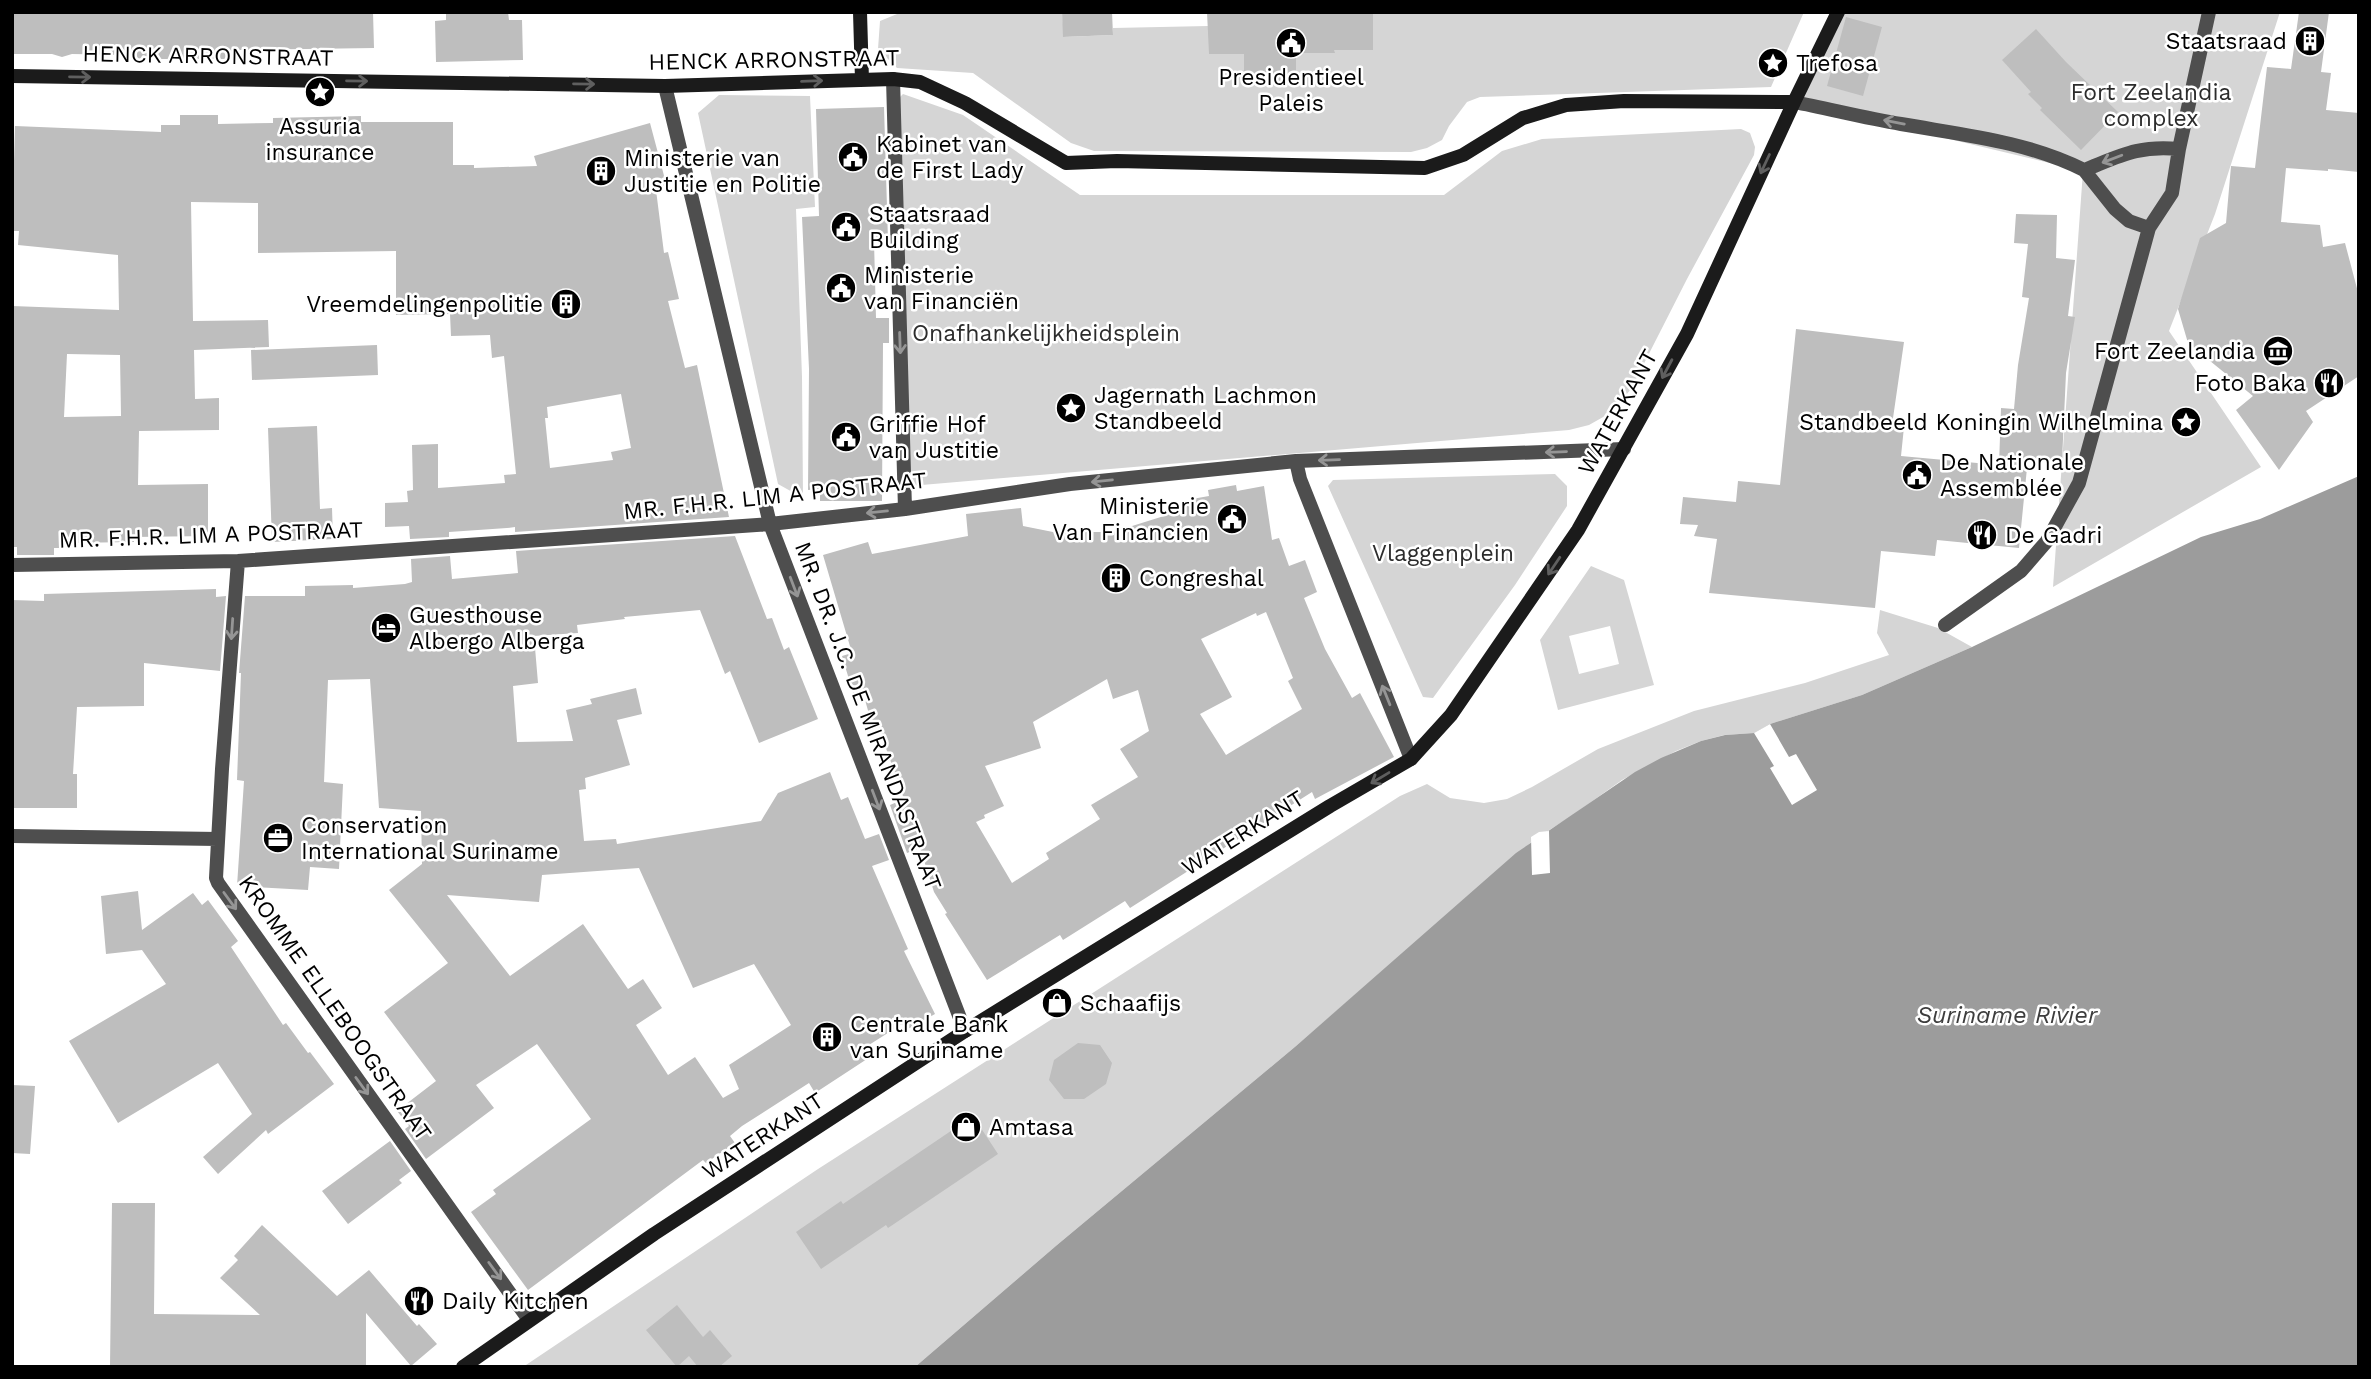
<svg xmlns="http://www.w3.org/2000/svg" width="2371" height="1379" viewBox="0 0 2371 1379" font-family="'Work Sans',sans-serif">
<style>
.green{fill:#d5d5d5;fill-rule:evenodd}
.water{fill:#9c9c9c}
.pier{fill:#fff}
.building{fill:#bebebe;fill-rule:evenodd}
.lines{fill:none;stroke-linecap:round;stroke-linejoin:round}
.street{stroke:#4e4e4e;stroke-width:14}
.secondary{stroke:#1b1b1b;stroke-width:14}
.oneway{stroke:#5f5f5f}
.oneway2{stroke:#959595}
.labels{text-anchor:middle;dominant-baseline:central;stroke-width:5;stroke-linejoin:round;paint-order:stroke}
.poi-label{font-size:23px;fill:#000;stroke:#fff;text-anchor:start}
.street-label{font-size:23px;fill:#000;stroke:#fff}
.park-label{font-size:23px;fill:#2c2c2c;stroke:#fff}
.water-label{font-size:24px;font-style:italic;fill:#3d3d3d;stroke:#fff}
</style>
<rect width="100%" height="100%" fill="#fff"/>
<path class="green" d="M 902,12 L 1062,12 L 1064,37 L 1113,35 L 1113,28 L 1208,26 L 1244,54 L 1296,82 L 1296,53 L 1334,53 L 1334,50 L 1373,49 L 1373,12 L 1804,12 L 1771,87 L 1480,97 L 1467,102 L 1449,126 L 1442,140 L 1427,148 L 1411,152 L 1094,151 L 1071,143 L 973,73 L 897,68 L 878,49 L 880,21 Z
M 1838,12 L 2280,12 L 2215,214 L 2169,331 L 2261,467 L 2053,587 L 2083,171 L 1794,102 Z
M 903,94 L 963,115 L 1080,195 L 1444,195 L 1502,151 L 1542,139 L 1741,129 L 1750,133 L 1755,147 L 1754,155 L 1687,279 L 1631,389 L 1612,412 L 1589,425 L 1569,430 L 910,486 L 898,99 Z
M 719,95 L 810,96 L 815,207 L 796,209 L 802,377 L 803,498 L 778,484 L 698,113 Z
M 1555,474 L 1567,486 L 1567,506 L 1515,585 L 1433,698 L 1423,697 L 1328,486 L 1333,480 Z
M 1591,566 L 1624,580 L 1654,685 L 1558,710 L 1540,640 ZM 1610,626 L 1619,664 L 1579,674 L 1569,636 Z
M 1880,610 L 1938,628 L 1972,647 L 1862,695 L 1770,724 L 1754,733 L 1724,735 L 1701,741 L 1676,751 L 1622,780 L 1570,817 L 1535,839 L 1296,1046 L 1057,1245 L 915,1367 L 523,1367 L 818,1169 L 1400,796 L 1427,784 L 1450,798 L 1484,803 L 1507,799 L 1532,787 L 1598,749 L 1694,711 L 1805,683 L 1889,655 L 1877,633 Z"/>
<path class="water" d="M 2359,476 L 2359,1367 L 915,1367 L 1057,1245 L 1296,1046 L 1516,853 L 1635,772 L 1661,758 L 1701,741 L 1725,735 L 1754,733 L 1770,724 L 1862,695 L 1972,647 L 2201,537 L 2260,519 Z"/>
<path class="pier" d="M 1770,724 L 1789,757 L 1796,754 L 1817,790 L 1792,805 L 1770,768 L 1774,766 L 1754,733 Z
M 1549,831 L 1550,873 L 1532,875 L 1531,837 L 1539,832 Z"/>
<path class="building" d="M 12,12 L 373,12 L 374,48 L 240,50 L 240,59 L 126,59 L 126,55 L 72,54 L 62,57 L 52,54 L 12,54 Z
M 446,12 L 508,12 L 509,20 L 522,20 L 523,60 L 436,62 L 435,21 L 446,20 Z
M 1062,12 L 1112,12 L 1113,35 L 1063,37 Z
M 1207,12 L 1373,12 L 1373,50 L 1334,50 L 1335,53 L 1296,53 L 1296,83 L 1244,83 L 1244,54 L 1209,54 Z
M 2299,12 L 2329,12 L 2321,72 L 2331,73 L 2326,110 L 2359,113 L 2359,172 L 2328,169 L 2328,171 L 2286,168 L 2281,222 L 2320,225 L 2323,247 L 2345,243 L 2359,296 L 2359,376 L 2306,411 L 2313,422 L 2279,470 L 2236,410 L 2253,396 L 2188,343 L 2178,309 L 2200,238 L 2226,223 L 2231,166 L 2255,168 L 2267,67 L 2291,69 Z
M 1846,17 L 1882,27 L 1863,96 L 1827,86 Z
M 2036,29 L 2066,62 L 2118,112 L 2081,150 L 2040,110 L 2042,108 L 2028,94 L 2031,92 L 2002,60 Z
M 884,107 L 888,241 L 874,241 L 876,318 L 889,318 L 889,343 L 883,343 L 882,501 L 820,501 L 820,489 L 808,490 L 809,369 L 802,217 L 819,216 L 816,109 Z
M 180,115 L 218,115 L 218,124 L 273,123 L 273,118 L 361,116 L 361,122 L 453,122 L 453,165 L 474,165 L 474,168 L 537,166 L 534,156 L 650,123 L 667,187 L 656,190 L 664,253 L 668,252 L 679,299 L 668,301 L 685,368 L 697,365 L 729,517 L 515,532 L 515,527 L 507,528 L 449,532 L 449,537 L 410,539 L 409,526 L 385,527 L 385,503 L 408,502 L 407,491 L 413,490 L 412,445 L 438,444 L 438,488 L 505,483 L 504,475 L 516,474 L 504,356 L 492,358 L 490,335 L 451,336 L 450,314 L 396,315 L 396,251 L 258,253 L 258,203 L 191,202 L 193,321 L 268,320 L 269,347 L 194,350 L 195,399 L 219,398 L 219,430 L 139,431 L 138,485 L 208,484 L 208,536 L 134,537 L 134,542 L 68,543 L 68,548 L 54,548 L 54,555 L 17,555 L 17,547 L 12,547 L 12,306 L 119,310 L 118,255 L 18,245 L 19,231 L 12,231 L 15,126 L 161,132 L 161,125 L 180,125 ZM 67,354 L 120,355 L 121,416 L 64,417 ZM 621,394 L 631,448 L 611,452 L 613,460 L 550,468 L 545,418 L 548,418 L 547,407 Z
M 2016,214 L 2057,215 L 2056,258 L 2075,260 L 2068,316 L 2075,317 L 2066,373 L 2062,461 L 2028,458 L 2019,548 L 1937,540 L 1935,556 L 1881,551 L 1875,608 L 1709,593 L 1717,539 L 1694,536 L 1698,525 L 1680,524 L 1683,497 L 1736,502 L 1738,481 L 1780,485 L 1796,329 L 1904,342 L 1892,425 L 1904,427 L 1901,456 L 1999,465 L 2001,408 L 2014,409 L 2018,365 L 2029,298 L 2022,297 L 2028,244 L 2014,243 Z
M 377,345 L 378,375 L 252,380 L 251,350 Z
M 317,426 L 320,509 L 332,508 L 333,539 L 272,542 L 268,428 Z
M 1236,485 L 1237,491 L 1264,486 L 1272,540 L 1279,538 L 1289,566 L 1305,560 L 1317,592 L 1304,598 L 1325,649 L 1352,698 L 1360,693 L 1394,757 L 1315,799 L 1312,792 L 1130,908 L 1125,901 L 1063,940 L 1060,935 L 987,980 L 945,914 L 947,913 L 934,892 L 920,848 L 907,853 L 890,805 L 904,799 L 876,720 L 871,721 L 863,693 L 854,696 L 842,656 L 852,653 L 823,555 L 868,542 L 872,554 L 968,536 L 966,514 L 1021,508 L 1023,526 L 1053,532 L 1113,532 L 1164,516 L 1192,502 L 1192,499 L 1209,496 L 1208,490 ZM 1266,612 L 1293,678 L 1288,681 L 1302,709 L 1226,755 L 1200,714 L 1232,697 L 1201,639 L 1256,613 L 1257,616 ZM 1107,679 L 1113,699 L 1138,690 L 1149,731 L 1120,749 L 1138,777 L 1091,805 L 1100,819 L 1046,853 L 1049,859 L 1012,883 L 976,822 L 985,818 L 984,815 L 1004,806 L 985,766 L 1041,748 L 1033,722 Z
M 735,536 L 767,619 L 772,618 L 784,650 L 789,647 L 818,719 L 759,743 L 730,671 L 725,674 L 700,610 L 624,617 L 625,619 L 577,625 L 578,633 L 534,636 L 538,683 L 513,686 L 517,742 L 573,741 L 566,710 L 592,704 L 590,699 L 636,688 L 642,714 L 617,720 L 630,765 L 585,778 L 586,789 L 579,790 L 584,841 L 616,839 L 617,844 L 761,821 L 778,793 L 830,772 L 841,800 L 848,797 L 865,839 L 879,834 L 889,860 L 872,866 L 908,949 L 904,951 L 935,1014 L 906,1030 L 902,1024 L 861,1050 L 867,1059 L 815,1093 L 809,1083 L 742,1126 L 730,1136 L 735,1143 L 706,1163 L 703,1160 L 528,1290 L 471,1212 L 496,1194 L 493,1190 L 591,1119 L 537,1044 L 476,1085 L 494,1108 L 426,1159 L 405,1129 L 409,1126 L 397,1111 L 436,1081 L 384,1012 L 448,963 L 389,890 L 422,864 L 421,811 L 379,808 L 370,679 L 328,680 L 324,782 L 343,784 L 339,869 L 310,867 L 308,890 L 237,886 L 244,781 L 237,780 L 241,673 L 239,673 L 245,596 L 305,596 L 305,586 L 353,585 L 353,588 L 405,584 L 412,582 L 411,559 L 450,556 L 452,579 L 518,573 L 516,551 ZM 639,868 L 693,988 L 754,964 L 791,1025 L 729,1065 L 739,1089 L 723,1098 L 695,1057 L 668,1075 L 636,1025 L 662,1008 L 643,979 L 628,989 L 583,924 L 510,976 L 447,895 L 539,902 L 542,875 Z
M 216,589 L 216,597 L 226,596 L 220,671 L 144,663 L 144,706 L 77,707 L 73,774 L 77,774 L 77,808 L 12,808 L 12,600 L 44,601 L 44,594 Z
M 138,891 L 142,930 L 193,893 L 202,905 L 208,900 L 238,941 L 231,947 L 283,1025 L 286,1023 L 308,1053 L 310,1052 L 334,1084 L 268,1134 L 266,1130 L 218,1174 L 203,1157 L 252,1114 L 218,1063 L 118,1123 L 69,1041 L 166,984 L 142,950 L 106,954 L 101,896 Z
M 1078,1043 L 1100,1045 L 1112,1063 L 1106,1084 L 1084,1099 L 1064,1099 L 1049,1080 L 1054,1060 Z
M 12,1085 L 35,1086 L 30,1154 L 12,1153 Z
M 973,1116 L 998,1154 L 888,1228 L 886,1225 L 821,1269 L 796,1232 L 841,1201 L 843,1204 Z
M 390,1141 L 411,1171 L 399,1180 L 402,1183 L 348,1224 L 322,1191 Z
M 112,1203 L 155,1203 L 154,1314 L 260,1315 L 220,1278 L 238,1260 L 234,1256 L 262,1225 L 337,1296 L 369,1270 L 417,1326 L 419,1324 L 437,1344 L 411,1366 L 366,1313 L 366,1367 L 110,1367 Z
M 677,1305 L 703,1337 L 710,1330 L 732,1356 L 719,1367 L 698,1367 L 689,1356 L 677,1367 L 646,1330 Z"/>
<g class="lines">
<path class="street" d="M 893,79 L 905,509
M 665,86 L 770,524 L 965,1031
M 1794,102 C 1830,109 1865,118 1901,124 C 1963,135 2026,141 2084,170 C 2120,156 2138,145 2179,149
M 2084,170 L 2115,209 L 2129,221 L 2149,228
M 1296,461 L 1300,479 L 1411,759
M 238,561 L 222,769 L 216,878 L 218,883 L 529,1320
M 12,565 L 238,561 L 770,524 L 905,509 L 1070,484 L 1296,461 L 1624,449
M 1945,625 L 2021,571 L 2047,541 L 2079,483 L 2149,228 L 2172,193 L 2179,149 L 2209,12
M 12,836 L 218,839"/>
<path class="secondary" d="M 860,12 L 862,80
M 12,76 L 665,86 L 893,79 L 920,82 L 965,103 L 1066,163 L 1117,161 L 1425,168 L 1463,155 L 1523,118 L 1566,105 L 1624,101 L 1794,102
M 463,1367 L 654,1234 L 965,1031 L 1330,806 L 1411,759 L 1451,715 L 1578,530 L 1687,334 L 1794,102 L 1838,12"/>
</g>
<defs><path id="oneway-shaft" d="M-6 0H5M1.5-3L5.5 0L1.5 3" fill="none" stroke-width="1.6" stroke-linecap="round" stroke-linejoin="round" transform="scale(1.75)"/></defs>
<g class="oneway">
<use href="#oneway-shaft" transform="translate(80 77) rotate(1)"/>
<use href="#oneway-shaft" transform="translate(357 81) rotate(1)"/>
<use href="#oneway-shaft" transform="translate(812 81) rotate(-2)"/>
<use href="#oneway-shaft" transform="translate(584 84) rotate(1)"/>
<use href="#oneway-shaft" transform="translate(1765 164) rotate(115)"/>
<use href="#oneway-shaft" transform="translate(1667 369) rotate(118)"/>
<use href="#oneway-shaft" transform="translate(1554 566) rotate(124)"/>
<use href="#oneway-shaft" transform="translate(1380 778) rotate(149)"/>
</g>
<g class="oneway2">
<use href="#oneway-shaft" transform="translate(1894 122) rotate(-169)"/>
<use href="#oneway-shaft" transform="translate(2112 159) rotate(159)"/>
<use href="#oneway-shaft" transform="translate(900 343) rotate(88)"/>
<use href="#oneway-shaft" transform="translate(1556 452) rotate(178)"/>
<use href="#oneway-shaft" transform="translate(1329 460) rotate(178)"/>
<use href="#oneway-shaft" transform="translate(1102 481) rotate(174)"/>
<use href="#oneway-shaft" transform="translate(877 512) rotate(174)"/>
<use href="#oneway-shaft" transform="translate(794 587) rotate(69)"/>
<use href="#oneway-shaft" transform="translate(232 629) rotate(94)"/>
<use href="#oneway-shaft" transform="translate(1386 695) rotate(-112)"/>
<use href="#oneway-shaft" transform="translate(876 800) rotate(69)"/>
<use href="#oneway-shaft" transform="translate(230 901) rotate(54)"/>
<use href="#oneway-shaft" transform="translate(362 1086) rotate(54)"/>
<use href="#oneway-shaft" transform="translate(495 1271) rotate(54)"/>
</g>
<defs>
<g id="building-disc" transform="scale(1.575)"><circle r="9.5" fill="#000" stroke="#fff"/><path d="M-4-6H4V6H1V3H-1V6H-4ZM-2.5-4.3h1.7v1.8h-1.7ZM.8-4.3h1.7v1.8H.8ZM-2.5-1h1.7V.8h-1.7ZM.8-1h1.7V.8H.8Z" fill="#fff"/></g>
<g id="civic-disc" transform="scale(1.575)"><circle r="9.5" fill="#000" stroke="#fff"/><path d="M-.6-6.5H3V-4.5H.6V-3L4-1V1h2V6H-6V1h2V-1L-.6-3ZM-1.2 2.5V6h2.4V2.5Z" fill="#fff"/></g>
<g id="sight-disc" transform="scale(1.575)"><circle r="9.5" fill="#000" stroke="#fff"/><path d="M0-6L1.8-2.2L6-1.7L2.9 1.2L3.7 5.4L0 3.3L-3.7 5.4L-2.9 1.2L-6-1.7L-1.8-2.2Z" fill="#fff"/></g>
<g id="museum-disc" transform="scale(1.575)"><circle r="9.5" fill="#000" stroke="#fff"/><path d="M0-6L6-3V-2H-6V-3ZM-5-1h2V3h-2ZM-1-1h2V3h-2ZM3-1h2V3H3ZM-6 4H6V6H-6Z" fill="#fff"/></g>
<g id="restaurant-disc" transform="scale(1.575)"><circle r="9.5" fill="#000" stroke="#fff"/><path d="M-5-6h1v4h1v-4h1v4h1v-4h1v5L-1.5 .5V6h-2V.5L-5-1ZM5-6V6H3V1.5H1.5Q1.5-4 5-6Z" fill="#fff"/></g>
<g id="hotel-disc" transform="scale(1.575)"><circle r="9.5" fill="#000" stroke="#fff"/><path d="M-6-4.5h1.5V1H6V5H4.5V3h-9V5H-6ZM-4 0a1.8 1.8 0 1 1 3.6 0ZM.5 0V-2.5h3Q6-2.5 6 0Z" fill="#fff"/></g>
<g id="office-disc" transform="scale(1.575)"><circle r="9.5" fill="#000" stroke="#fff"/><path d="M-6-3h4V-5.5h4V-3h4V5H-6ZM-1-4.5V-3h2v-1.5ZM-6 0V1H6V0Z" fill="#fff"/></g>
<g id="shop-disc" transform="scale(1.575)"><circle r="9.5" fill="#000" stroke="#fff"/><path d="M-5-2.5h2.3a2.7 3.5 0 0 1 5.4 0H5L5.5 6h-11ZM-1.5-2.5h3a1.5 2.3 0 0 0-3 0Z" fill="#fff"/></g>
</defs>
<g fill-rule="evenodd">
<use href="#building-disc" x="2310" y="41"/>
<use href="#civic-disc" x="1291" y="43"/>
<use href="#sight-disc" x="1773" y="63"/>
<use href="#sight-disc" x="320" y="92"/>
<use href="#civic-disc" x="853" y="157"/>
<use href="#building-disc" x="601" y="171"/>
<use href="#civic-disc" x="846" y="227"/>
<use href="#civic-disc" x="841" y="288"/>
<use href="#building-disc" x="566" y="304"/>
<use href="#museum-disc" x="2278" y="351"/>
<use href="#restaurant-disc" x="2329" y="383"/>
<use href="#sight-disc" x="1071" y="408"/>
<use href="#sight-disc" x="2186" y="422"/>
<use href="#civic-disc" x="846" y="437"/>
<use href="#civic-disc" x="1917" y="475"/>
<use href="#civic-disc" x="1232" y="519"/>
<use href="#restaurant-disc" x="1982" y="535"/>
<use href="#building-disc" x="1116" y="578"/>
<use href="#hotel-disc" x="386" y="628"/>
<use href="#office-disc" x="278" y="838"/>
<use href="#shop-disc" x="1057" y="1003"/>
<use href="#building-disc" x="827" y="1037"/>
<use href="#shop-disc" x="966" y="1127"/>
<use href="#restaurant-disc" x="419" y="1301"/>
</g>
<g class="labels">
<g class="poi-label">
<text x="2287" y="41" text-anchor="end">Staatsraad</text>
<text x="1796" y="63">Trefosa</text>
<text x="1291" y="77" text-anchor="middle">Presidentieel<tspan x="1291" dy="26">Paleis</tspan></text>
<text x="320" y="126" text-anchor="middle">Assuria<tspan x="320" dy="26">insurance</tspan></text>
<text x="876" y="144">Kabinet van<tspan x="876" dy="26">de First Lady</tspan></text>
<text x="624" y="158">Ministerie van<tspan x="624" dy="26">Justitie en Politie</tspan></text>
<text x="869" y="214">Staatsraad<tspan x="869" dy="26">Building</tspan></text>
<text x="864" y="275">Ministerie<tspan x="864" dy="26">van Financiën</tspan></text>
<text x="543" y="304" text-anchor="end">Vreemdelingenpolitie</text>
<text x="2255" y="351" text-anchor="end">Fort Zeelandia</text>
<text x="2306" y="383" text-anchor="end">Foto Baka</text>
<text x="1094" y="395">Jagernath Lachmon<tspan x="1094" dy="26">Standbeeld</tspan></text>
<text x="2163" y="422" text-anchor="end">Standbeeld Koningin Wilhelmina</text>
<text x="869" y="424">Griffie Hof<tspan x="869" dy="26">van Justitie</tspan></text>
<text x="1940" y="462">De Nationale<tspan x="1940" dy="26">Assemblée</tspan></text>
<text x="1209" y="506" text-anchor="end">Ministerie<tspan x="1209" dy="26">Van Financien</tspan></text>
<text x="2005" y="535">De Gadri</text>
<text x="1139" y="578">Congreshal</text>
<text x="409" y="615">Guesthouse<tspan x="409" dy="26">Albergo Alberga</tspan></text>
<text x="301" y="825">Conservation<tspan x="301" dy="26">International Suriname</tspan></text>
<text x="1080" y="1003">Schaafijs</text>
<text x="850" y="1024">Centrale Bank<tspan x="850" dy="26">van Suriname</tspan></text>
<text x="989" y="1127">Amtasa</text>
<text x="442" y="1301">Daily Kitchen</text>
</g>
<g class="street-label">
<text transform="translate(208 56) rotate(1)">HENCK ARRONSTRAAT</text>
<text transform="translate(774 60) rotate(-1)">HENCK ARRONSTRAAT</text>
<text transform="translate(1618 412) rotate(-61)">WATERKANT</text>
<text transform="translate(775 496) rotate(-6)">MR. F.H.R. LIM A POSTRAAT</text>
<text transform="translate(211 535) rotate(-2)">MR. F.H.R. LIM A POSTRAAT</text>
<text transform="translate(868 716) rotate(69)">MR. DR. J.C. DE MIRANDASTRAAT</text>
<text transform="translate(1243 833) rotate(-32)">WATERKANT</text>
<text transform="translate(335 1008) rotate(55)">KROMME ELLEBOOGSTRAAT</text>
<text transform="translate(763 1136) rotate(-33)">WATERKANT</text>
</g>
<g class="park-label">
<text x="2151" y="92">Fort Zeelandia<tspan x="2151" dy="26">complex</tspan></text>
<text x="1046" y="333">Onafhankelijkheidsplein</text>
<text x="1443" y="553">Vlaggenplein</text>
</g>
<g class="water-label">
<text x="2007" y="1015">Suriname Rivier</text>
</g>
</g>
<rect width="2371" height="1379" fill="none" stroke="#000000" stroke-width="28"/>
</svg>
